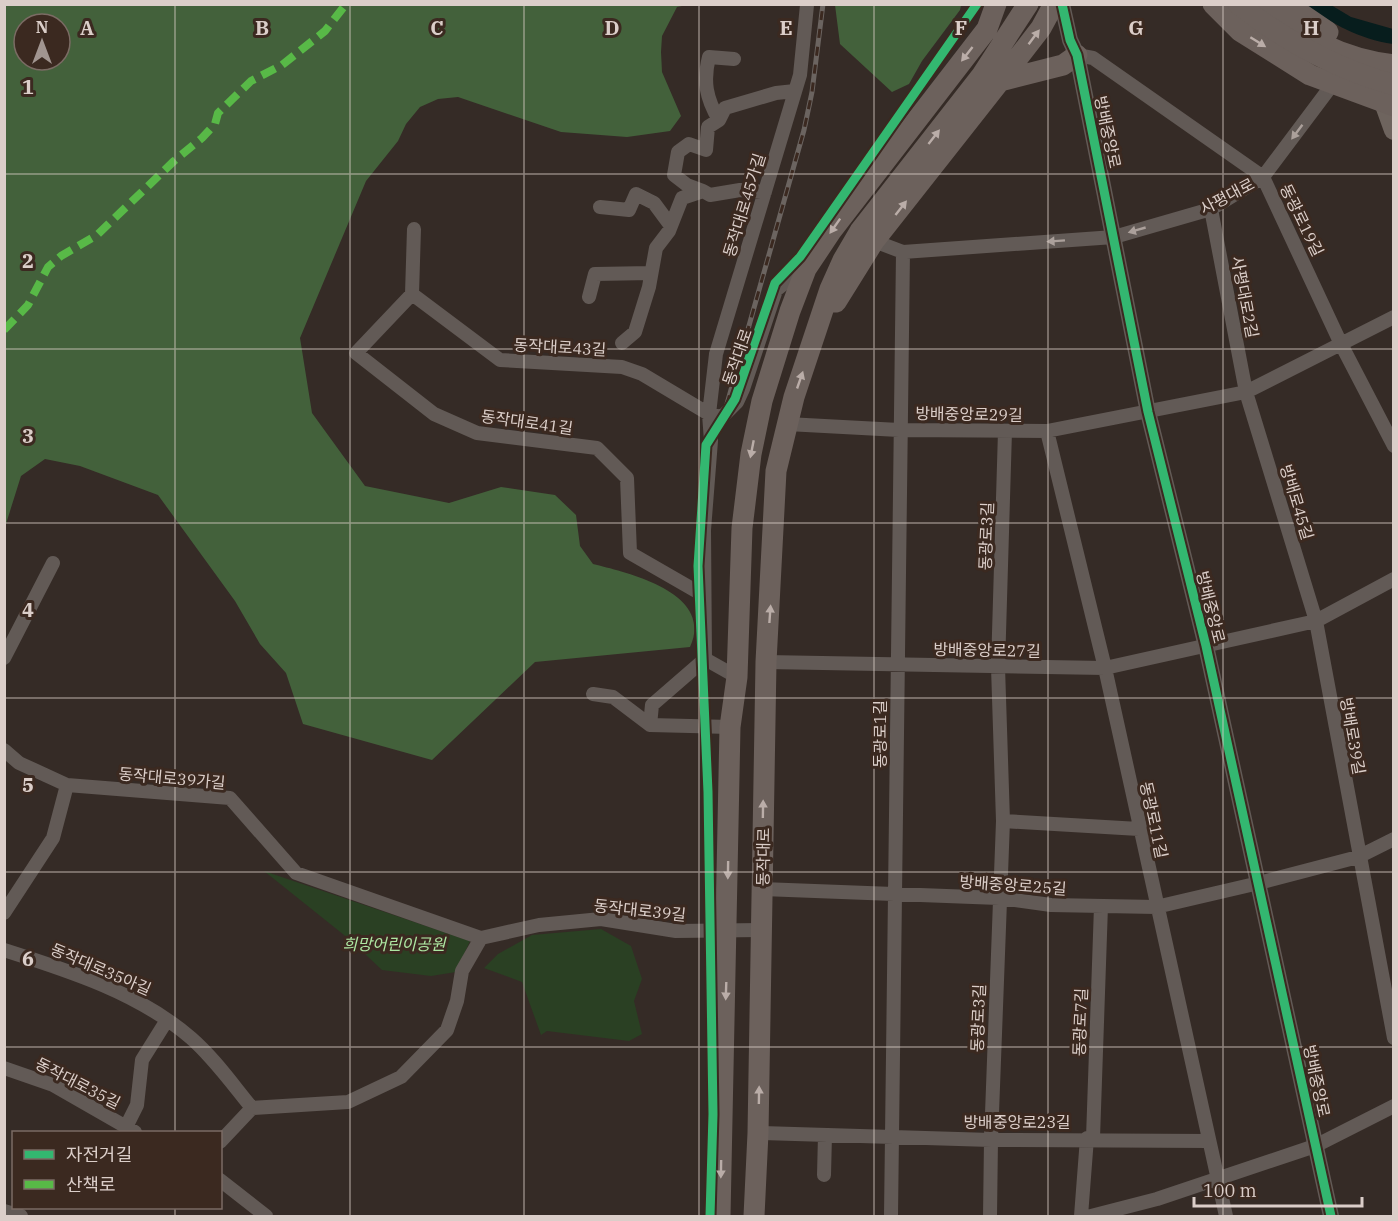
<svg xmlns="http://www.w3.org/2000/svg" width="1398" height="1221" viewBox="0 0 1398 1221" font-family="'IBM Plex Serif','Noto Sans KR',serif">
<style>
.green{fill:#2a4023}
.forest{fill:#43613b;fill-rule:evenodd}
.water{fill:#071d1d}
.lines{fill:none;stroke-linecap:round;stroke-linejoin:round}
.minor{stroke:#625a56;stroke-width:14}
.tertiary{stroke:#625a56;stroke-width:16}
.secondary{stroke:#6e645e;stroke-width:20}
.primary{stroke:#6c615c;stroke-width:21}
.rail-casing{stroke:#6b6460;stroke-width:5}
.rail{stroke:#3b2920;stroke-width:3;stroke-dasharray:9;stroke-linecap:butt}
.primary-bridge{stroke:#6c615c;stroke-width:21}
.quiet{stroke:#58b947;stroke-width:8;stroke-dasharray:15 8;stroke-linecap:butt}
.cycleway-casing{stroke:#3b2920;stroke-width:13}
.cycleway{stroke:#33b770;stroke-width:9}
.oneway{fill:#baada8}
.oneway2{fill:#aba09b}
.grid{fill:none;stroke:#dbcec9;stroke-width:1.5;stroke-opacity:0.55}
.labels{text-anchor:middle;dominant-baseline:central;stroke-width:6;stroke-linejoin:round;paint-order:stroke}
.street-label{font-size:16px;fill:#dbcec9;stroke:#3b2920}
.park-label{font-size:16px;font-style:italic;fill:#ade7a2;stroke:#3b2920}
.grid-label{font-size:20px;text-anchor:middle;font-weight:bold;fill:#dbcec9;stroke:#3b2920;stroke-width:6;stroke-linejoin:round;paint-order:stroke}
</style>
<rect width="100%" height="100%" fill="#352b26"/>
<path class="green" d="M 264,871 L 470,941 L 456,972 L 431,976 L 382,970 L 349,939 Z
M 601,929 L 631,946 L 642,979 L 634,1001 L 642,1034 L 629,1041 L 547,1031 L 541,1035 L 522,982 L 484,968 L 498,954 L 532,935 Z"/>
<path class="forest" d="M 4,5 L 687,5 L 677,7 L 662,36 L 661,52 L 662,72 L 681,116 L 670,131 L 627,137 L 561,132 L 458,97 L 438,99 L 420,107 L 406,124 L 398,141 L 366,181 L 300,338 L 312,413 L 365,486 L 449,503 L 501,487 L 555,495 L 576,515 L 580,546 L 593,564 C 629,573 715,593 690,647 L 535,662 L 432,760 L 303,724 L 286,673 L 260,644 L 235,601 L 158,495 L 80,466 L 45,459 L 21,476 L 5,527 ZM 24,24 L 60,24 L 60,60 L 24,60 Z
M 835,5 L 961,5 L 960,10 L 922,61 L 909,84 L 892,92 L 840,44 Z"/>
<path class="water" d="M 1305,5 L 1331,5 L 1351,17 L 1393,29 L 1393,44 C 1359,39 1333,24 1305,5 Z"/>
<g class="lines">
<path class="minor" d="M 1077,55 L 1093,58 L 1263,177 L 1341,344 L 1394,446
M 719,120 C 706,98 703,81 709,57 L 734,59
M 703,191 L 687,185 L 674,175 L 678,152 L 689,144 L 706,150 L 708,127 L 719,120 L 725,108 L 776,93 L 795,91
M 600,207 L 629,210 L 636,194 L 654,203 L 671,226
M 1211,209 L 1246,392 L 1316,621 L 1394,1038
M 414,229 L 412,294 L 500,360 L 622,367 L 642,374 L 709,414 L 722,417 L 737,402 L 743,389 L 776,290 L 786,282 L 803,276
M 874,241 L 903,252 L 1114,237 L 1211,209 L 1263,177 L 1332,85
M 412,294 L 356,353 L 434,414 L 477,433 L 597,448 L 627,478 L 630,553 L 703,595
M 589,297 L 595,274 L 651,273
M 622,343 L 635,332 L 649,287 L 656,248 L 669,231 L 682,198 L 703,191 L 710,195 L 740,190 L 765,192
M 787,424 L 899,430 L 1047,431 L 1246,392 L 1394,317
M 1047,431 L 1105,668 L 1226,1216
M 4,658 L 53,563
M 705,659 L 652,705 L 650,725 L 730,727
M 766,662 L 1105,668 L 1316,621 L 1394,579
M 737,677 L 705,659 L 704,530 L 711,441 L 709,414 L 716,354 L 800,75 L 807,5
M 593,694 L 613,697 L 650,725
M 4,750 L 19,763 L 67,785 L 230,798 L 296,873 L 481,938
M 1003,821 L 1139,829
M 762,889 L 999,898 L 1051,905 L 1156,907 L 1259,883 L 1358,857 L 1394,839
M 4,913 L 53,838 L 67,785
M 481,938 L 539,925 L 601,919 L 676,931 L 762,930
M 4,950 C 70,971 139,993 191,1038 C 214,1058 233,1085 252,1108
M 4,1068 L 53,1085 L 135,1132
M 252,1108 L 348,1102 L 401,1077 L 447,1030 L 457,1001 L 462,971 L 481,938
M 126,1127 L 137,1105 L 142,1060 L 167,1020
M 758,1133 L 991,1140 L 1209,1141
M 1093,1138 L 1101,906
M 220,1142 L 252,1108
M 824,1175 L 825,1135
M 220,1180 L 266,1216
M 4,1211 L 21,1216
M 891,1216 L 903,252
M 990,1216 L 991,1140 L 1003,821 L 998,667 L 1005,431
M 1081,1216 L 1087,1138
M 1091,1216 L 1157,1199 L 1315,1146 L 1394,1106"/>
<path class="tertiary" d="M 1062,4 L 1070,40 L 1077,55 L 1148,412 L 1206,646 L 1331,1216"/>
<path class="secondary" d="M 1384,89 L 1385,105 L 1394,130"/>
<path class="primary" d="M 1213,4 L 1240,31 L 1310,75 L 1394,106
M 1260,4 C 1301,36 1341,59 1394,65
M 1287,4 L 1328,32
M 1000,81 L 1063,65 L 1077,55
M 836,302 L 874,241 L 1000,81 L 1041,28 L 1054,4
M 720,1216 L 730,727 L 737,677 L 742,528 L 751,454 L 762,401 L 790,311 L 806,269 L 832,230 L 987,29 L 996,4
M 754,1216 L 758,1133 L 766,662 L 776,471 L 794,397 L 830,289 L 843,260 L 860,231 L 982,75 L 1028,4"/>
<g class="rail-casing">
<path id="rail" d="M 727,404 L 804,130 L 812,92 L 823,4"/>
</g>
<use href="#rail" class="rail"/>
<path class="primary-bridge" d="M 1238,4 C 1285,41 1336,69 1394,85"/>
<path class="quiet" d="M 4,330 L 28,305 L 48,267 L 61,256 L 97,235 L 174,161 L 202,138 L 215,124 L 218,113 L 251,81 L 282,65 L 325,31 L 346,4"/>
<g class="cycleway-casing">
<path id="cycleway" d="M 1062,4 L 1070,40 L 1077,55 L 1148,412 L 1206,646 L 1331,1216
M 710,1216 L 713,1114 L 708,792 L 698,566 L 706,445 L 735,399 L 775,283 L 800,257 L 977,4"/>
</g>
<use href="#cycleway" class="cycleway"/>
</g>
<defs><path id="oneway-solid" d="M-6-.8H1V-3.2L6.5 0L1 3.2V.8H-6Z" transform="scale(1.5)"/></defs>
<g class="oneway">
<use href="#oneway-solid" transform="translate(1034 37) rotate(-53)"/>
<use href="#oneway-solid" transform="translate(1258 42) rotate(32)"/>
<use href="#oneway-solid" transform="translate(967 54) rotate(128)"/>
<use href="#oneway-solid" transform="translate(934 137) rotate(-52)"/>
<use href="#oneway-solid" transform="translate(901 208) rotate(-52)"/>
<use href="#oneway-solid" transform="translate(835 226) rotate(125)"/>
<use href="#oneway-solid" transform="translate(800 380) rotate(-71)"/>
<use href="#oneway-solid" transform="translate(752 449) rotate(101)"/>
<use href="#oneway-solid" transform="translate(770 614) rotate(-86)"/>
<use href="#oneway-solid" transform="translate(763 809) rotate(-89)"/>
<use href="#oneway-solid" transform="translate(728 870) rotate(91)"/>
<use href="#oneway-solid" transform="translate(726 991) rotate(92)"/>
<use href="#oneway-solid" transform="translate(759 1095) rotate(-89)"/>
<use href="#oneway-solid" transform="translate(721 1169) rotate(91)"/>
</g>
<g class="oneway2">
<use href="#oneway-solid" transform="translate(1297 132) rotate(127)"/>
<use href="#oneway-solid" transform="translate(1137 230) rotate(164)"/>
<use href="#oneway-solid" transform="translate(1056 241) rotate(176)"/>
</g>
<path class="grid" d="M 175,4 L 175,1132M 350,4 L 350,1216M 524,4 L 524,1216M 699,4 L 699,1216M 874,4 L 874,1216M 1048,4 L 1048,1216M 1223,4 L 1223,1216M 4,174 L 1394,174M 4,349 L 1394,349M 4,523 L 1394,523M 4,698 L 1394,698M 4,872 L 1394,872M 4,1047 L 1394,1047M 175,1208 L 175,1216"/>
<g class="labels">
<g class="street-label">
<text transform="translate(1108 132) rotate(78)">방배중앙로</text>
<text transform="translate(1227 196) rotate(-28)">사평대로</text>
<text transform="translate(744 205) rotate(-73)">동작대로45가길</text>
<text transform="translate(1302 220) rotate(64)">동광로19길</text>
<text transform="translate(1245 297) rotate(79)">사평대로2길</text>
<text transform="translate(560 347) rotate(3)">동작대로43길</text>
<text transform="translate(737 357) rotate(-71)">동작대로</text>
<text transform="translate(969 414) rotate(1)">방배중앙로29길</text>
<text transform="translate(527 422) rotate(8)">동작대로41길</text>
<text transform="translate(1297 502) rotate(73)">방배로45길</text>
<text transform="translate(986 536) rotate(-88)">동광로3길</text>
<text transform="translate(1211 607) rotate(76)">방배중앙로</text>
<text transform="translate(987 650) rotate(1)">방배중앙로27길</text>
<text transform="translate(880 734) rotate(-90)">동광로1길</text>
<text transform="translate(1353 736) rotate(80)">방배로39길</text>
<text transform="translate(172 778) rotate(5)">동작대로39가길</text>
<text transform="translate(1154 820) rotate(78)">동광로11길</text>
<text transform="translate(763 857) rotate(-89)">동작대로</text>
<text transform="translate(1013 885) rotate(4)">방배중앙로25길</text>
<text transform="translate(640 910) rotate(6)">동작대로39길</text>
<text transform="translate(101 969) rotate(23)">동작대로35아길</text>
<text transform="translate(978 1018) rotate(-88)">동광로3길</text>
<text transform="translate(1080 1022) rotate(-88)">동광로7길</text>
<text transform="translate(1317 1081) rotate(78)">방배중앙로</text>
<text transform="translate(78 1083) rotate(27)">동작대로35길</text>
<text x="1017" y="1122">방배중앙로23길</text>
</g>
<g class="park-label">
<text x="394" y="944">희망어린이공원</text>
</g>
</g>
<g class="grid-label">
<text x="87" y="35">A</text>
<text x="262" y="35">B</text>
<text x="437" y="35">C</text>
<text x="612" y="35">D</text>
<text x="786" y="35">E</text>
<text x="961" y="35">F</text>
<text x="1136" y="35">G</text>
<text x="1311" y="35">H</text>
<text x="28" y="94">1</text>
<text x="28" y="268">2</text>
<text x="28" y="443">3</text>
<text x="28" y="617">4</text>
<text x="28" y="792">5</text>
<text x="28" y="966">6</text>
</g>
<rect width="1398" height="1221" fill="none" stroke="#dbcec9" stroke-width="12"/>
<rect x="12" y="1131" width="210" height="78" fill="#3b2920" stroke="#7b6b64" stroke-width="1.5"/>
<rect x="24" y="1150" width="30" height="9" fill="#33b770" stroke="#7b6b64" stroke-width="1.5"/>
<text x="66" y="1161" font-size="18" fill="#dbcec9">자전거길</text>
<rect x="24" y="1180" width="30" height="9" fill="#58b947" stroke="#7b6b64" stroke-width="1.5"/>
<text x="66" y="1191" font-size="18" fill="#dbcec9">산책로</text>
<g transform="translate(42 42)"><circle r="28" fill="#3b2920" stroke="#7b6b64" stroke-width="1.5"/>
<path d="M0-4.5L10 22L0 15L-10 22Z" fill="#a19590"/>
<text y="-9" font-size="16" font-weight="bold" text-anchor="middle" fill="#dbcec9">N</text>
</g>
<path d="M1194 1197v9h168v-9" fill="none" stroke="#dbcec9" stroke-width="3"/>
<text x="1203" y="1197" font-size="18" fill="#dbcec9" stroke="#3b2920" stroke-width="4.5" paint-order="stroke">100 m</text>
</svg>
